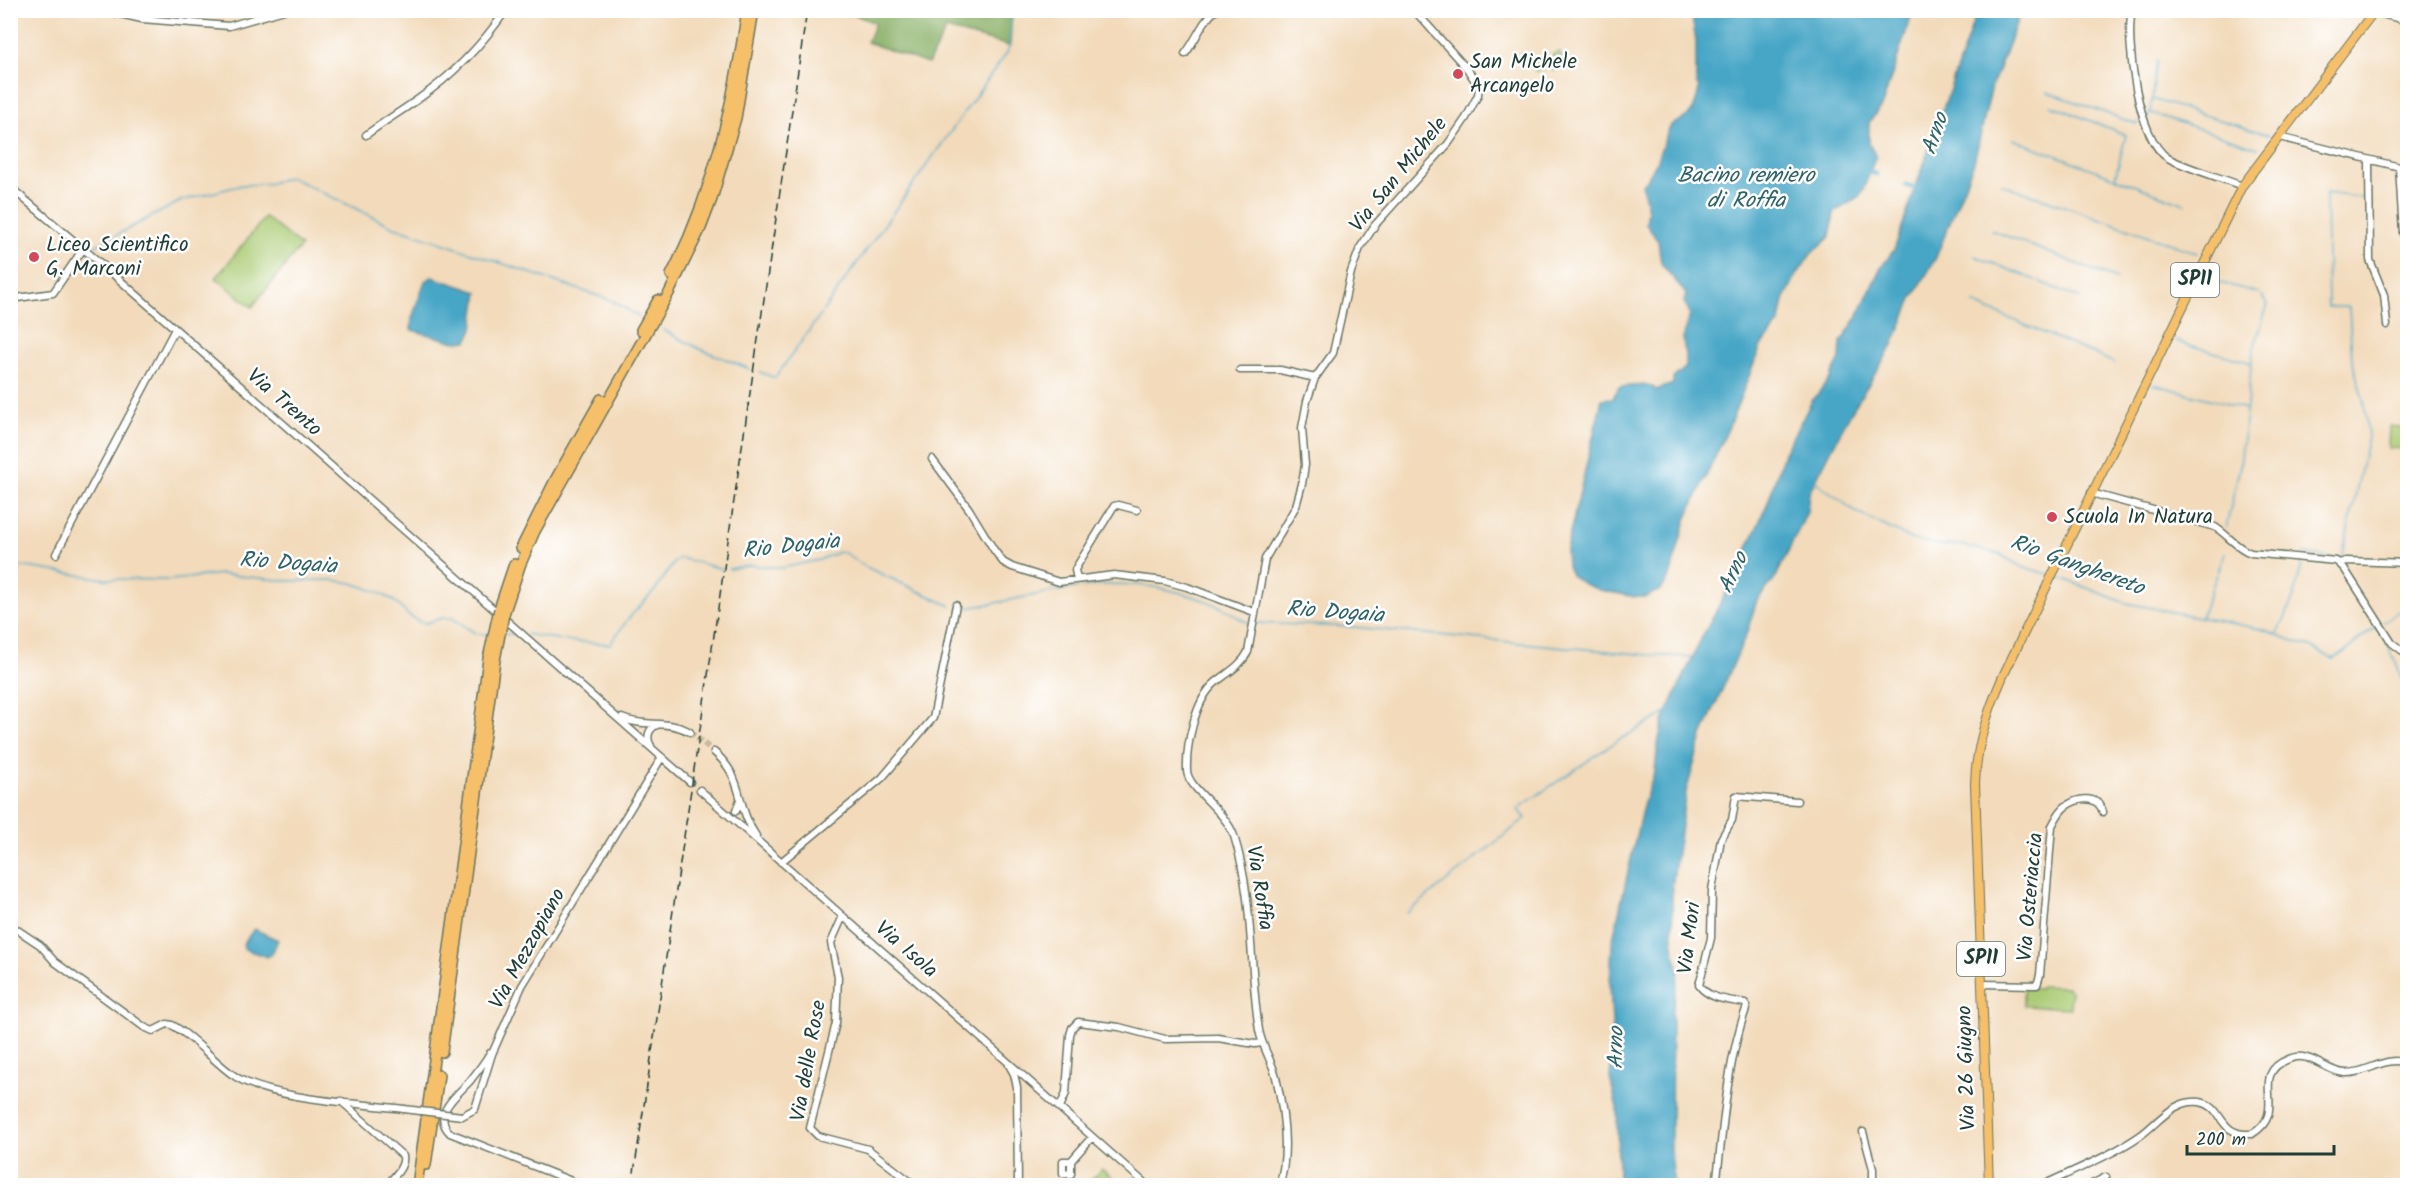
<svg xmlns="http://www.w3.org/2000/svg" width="2418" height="1196" viewBox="0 0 2418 1196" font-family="Kalam,sans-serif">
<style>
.green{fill:#aacb73;stroke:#648454;stroke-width:1.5}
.forest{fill:#87af65;stroke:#53764c;stroke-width:1.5}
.water{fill:#47a6c6;stroke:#33727d;stroke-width:1.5}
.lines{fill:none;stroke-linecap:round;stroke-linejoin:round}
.stream{stroke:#47a6c6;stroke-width:1.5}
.canal{stroke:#47a6c6;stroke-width:5}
.minor-tunnel{stroke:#c8bb9f;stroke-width:6;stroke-dasharray:6 3;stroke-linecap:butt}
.minor-casing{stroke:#697463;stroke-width:9}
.major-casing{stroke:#697463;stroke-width:10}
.highway-casing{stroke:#697463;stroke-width:12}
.minor{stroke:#fff;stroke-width:6}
.major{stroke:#f6c06b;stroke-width:8}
.highway{stroke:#f6c06b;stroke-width:9}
.rail{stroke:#1f3d34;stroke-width:1.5;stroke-dasharray:9 4.5;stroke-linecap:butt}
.minor-bridge-casing{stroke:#697463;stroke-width:9;stroke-linecap:butt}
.highway-bridge-casing{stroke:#697463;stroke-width:12;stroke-linecap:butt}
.minor-bridge{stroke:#fff;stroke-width:6}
.highway-bridge{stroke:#f6c06b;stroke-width:9}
.poi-dot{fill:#d1495b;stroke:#fff;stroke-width:2}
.labels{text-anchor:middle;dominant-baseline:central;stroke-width:5;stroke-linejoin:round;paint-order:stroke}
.shield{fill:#fff;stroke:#627771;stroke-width:1.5}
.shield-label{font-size:20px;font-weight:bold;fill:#1f3d34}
.poi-label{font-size:21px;fill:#1f3d34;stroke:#fff;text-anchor:start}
.street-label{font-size:21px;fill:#1f3d34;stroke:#fff}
.water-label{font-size:22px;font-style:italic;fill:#2d6267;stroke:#fff}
</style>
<rect width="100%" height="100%" fill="#fff"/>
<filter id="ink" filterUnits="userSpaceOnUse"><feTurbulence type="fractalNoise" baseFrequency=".0167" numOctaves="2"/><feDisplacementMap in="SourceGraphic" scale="12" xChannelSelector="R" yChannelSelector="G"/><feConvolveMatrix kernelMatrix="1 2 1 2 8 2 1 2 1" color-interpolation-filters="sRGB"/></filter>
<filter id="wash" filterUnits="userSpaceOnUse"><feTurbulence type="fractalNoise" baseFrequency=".008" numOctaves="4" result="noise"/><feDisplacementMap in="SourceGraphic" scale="24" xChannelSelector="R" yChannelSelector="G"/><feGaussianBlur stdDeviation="1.35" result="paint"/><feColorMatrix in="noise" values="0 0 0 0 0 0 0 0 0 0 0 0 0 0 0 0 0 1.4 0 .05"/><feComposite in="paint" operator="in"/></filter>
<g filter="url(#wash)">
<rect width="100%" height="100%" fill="#f2daba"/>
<path class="green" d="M 1560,52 L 1563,66 L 1553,70 L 1552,67 L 1535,71 L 1533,61 L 1554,57 L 1553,54 Z
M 265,217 L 301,246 L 252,307 L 216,278 Z
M 2389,426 L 2407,428 L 2407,449 L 2388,448 Z
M 2041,986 L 2067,987 L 2067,989 L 2071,990 L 2070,1008 L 2024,1006 L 2024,988 L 2040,989 Z
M 1102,1169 L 1120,1184 L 1120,1185 L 1089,1182 Z"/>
<path class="forest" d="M 854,10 L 1012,11 L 1010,46 L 946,29 L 928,64 L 867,42 L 875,23 L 853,14 Z"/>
<path class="water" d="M 1691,11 L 1913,11 L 1882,105 L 1869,123 L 1869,144 L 1876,156 L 1861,195 L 1834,213 L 1830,237 L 1811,254 L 1795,278 L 1784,300 L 1780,322 L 1761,346 L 1728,429 L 1686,520 L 1670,576 L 1661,590 L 1645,597 L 1635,597 L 1599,590 L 1582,583 L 1571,575 L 1567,566 L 1566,550 L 1602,399 L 1613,398 L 1619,387 L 1644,385 L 1653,387 L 1655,390 L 1673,384 L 1673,378 L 1686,367 L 1683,337 L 1690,314 L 1684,302 L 1686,294 L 1661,263 L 1658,241 L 1646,224 L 1648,210 L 1642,184 C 1659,168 1660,143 1672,124 C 1694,116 1695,109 1699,88 L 1696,83 L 1696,41 Z
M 1977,11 L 2021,11 L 1992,86 L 1974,162 L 1935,260 L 1912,299 L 1893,345 L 1850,414 L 1809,493 L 1807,512 L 1775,579 L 1757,600 L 1746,635 L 1702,736 L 1686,792 L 1672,887 L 1673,945 L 1679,972 L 1672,1011 L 1671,1150 L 1674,1185 L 1618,1185 L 1617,1108 L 1610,1078 L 1613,1042 L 1610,984 L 1612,943 L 1643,805 L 1655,771 L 1658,743 L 1663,721 L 1701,639 L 1740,566 L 1768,502 L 1784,453 L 1812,401 L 1829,380 L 1840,359 L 1841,342 L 1856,319 L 1880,269 L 1894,250 Z
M 432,277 L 478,292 L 473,329 L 467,341 L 455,342 L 411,330 L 412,318 L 425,281 Z
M 254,929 L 278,940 L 272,954 L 267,957 L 244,949 L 243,944 Z"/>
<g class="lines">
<path class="stream" d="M 2048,92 L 2136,124 L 2143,122
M 2152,99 L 2269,135
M 2051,105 L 2126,135 L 2115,178 L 2185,204
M 2151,113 L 2258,148
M 2147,119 L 2150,113 L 2157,61
M 2013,139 L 2113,177
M 2002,184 L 2197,253
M 1991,230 L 2116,279
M 90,249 L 181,201 L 242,185 L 267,184 L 290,177 L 392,226 L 613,301 L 639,317
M 1975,256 L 2080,298
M 2202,278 L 2259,293
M 1973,303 L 2115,363
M 823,311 L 1008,51 L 1013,10
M 656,326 L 659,328
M 663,330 L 698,348 L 750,369
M 2175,341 L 2252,363
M 760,372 L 775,378 L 821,314
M 2153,384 L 2246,409
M 1815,481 L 1856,512 L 1913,540 L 1940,545 L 1961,545 L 1999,554 L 2022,567 L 2048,574
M 2226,528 L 2240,466 L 2253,351 L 2268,304 L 2262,296
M 2303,554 L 2332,558
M 2342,558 L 2368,437 L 2365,406 L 2352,360 L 2349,307 L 2328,307 L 2326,193 L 2362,198
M 2336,559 L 2349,557 L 2367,559
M 10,568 L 27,567 L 105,579 L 171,580 L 221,574 L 288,581 L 331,580 L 352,583 L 375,591 L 393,600 L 408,615 L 420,622 L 426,623 L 443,618 L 452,618 L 477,634 L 488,634
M 729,569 L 750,565 L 782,568 L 819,560 L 839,552 L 845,553 L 864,566 L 951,606
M 2056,576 L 2126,603 L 2261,629 L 2313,648 L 2333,659 C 2349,651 2359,637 2375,628 L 2380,630
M 958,609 C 1024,601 1087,576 1155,587 C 1177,591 1201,598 1221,607 C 1231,611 1239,620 1249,623
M 2201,617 L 2225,553
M 2383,622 L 2408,605
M 1254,623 L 1354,627 L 1649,655 L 1692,657
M 505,634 L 518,634
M 526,634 L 568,641 L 610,644 L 628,619 L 656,589 L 676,560 L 680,558 L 723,569
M 2278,634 L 2293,599 L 2303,561
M 2384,636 L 2398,668 L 2408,697
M 1407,913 L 1526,818 L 1517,809 L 1617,741 L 1668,712"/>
<path class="canal" d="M 1870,172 L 1876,174
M 1906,185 L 1915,188"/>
</g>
</g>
<g filter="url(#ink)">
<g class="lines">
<path class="minor-tunnel" d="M 690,732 L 714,752"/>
<g class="minor-casing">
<path id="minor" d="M 103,10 L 142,19 L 229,26 L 284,10
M 2132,10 C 2125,42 2138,140 2168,158 C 2186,168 2222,178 2242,186
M 2374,12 L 2408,21
M 1185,54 C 1197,39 1201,22 1216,10
M 366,135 C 383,122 400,112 417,100 C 452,76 482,45 506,10
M 2279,137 L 2408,169
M 2369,160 L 2370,260 L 2384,295 L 2387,325
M 2399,167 L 2403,233 L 2408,250
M 10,187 L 105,267 L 690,782
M 10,299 L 53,293 L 83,249
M 1240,370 L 1280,370 L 1315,378
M 932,459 L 969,509 L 994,550 L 1003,562 L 1012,567 L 1059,582 L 1114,575 L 1165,581 L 1187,587 L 1254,612
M 2091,493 L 2215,527 C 2228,535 2236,548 2251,553 L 2336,561 L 2344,568 L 2392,643 L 2408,655
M 56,554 L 175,329
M 2339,563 L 2346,561 L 2408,563
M 1077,579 L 1075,570 L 1077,566 L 1114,506 L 1118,505 L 1137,510
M 622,718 C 644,728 668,719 690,732
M 651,746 C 646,738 648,729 657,725
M 714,752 C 745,778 735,805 756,836
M 700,790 L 1148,1186
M 736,811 L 740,800
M 781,862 L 882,778 L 933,718 L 956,605
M 843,916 L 831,943 L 838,977 L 836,1023 L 810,1128 L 818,1136 L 868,1149 L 916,1186
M 10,925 L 40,945 L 55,962 L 144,1027 L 153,1031 L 167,1024 L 172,1025 C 196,1038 213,1062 236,1077 C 274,1100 359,1103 404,1109
M 1982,984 L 2037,985 L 2040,975 L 2052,826 C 2056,819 2059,811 2066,806 C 2079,797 2098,795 2103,812
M 490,1053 C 484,1063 477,1072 470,1081 C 457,1095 431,1114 450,1133 L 584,1186
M 1009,1065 L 1014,1074 L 1017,1087 L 1018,1186
M 341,1101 L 403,1156 C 405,1167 393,1178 386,1186
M 1060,1107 L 1066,1093 L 1070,1035 L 1072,1028 L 1078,1022 L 1119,1027 L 1165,1039 L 1218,1038 L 1255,1044 L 1262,1043
M 462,1116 L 475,1109 L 492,1054 L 522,986 L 662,757
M 1863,1132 L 1873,1169 L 1873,1186
M 1071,1161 L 1063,1161 L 1063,1173 L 1071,1174 L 1071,1161 L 1092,1137
M 1279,1186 C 1290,1153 1284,1111 1276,1077 C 1272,1061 1262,1047 1259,1030 C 1249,966 1254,899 1234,836 C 1226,811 1188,789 1187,771 C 1186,745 1195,700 1215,683 C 1227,673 1241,666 1248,652 L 1265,559 L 1296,506 L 1302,484 L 1305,465 L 1302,428 L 1307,401 L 1315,378 L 1333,353 L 1351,272 L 1360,248 L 1375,225 L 1448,144 L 1466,118 L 1478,95 L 1479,87 L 1468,70 L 1414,10
M 1720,1186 L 1717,1178 C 1724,1120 1727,1061 1747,1006 L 1745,1003 C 1729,1000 1708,999 1699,985 L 1711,938 L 1712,890 L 1721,839 L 1732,820 L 1736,796 L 1797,801
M 2041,1186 C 2074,1170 2111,1156 2141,1135 C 2159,1122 2174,1099 2200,1102 C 2225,1106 2216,1136 2252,1134 C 2291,1111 2246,1075 2289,1059 C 2310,1050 2325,1072 2345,1073 C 2369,1074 2383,1055 2408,1063
M 2088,1186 L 2106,1177"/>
</g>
<g class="major-casing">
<path id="major" d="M 1989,1186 L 1975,784 C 1976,745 1988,711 2003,676 L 2242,186 L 2375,10"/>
</g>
<g class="highway-casing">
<path id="highway" d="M 671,275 C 714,191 733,103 747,10
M 641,330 L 658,300
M 521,548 L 555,480 L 601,399
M 499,609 L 514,564
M 504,614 L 520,566 L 535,531 L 669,293 L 701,228 L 712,199 L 736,118 L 754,10
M 442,1052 L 495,660
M 426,1165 L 439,1075
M 417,1186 L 488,659"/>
</g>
<use href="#minor" class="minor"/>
<use href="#major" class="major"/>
<use href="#highway" class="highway"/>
<path class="rail" d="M 632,1186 L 807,10"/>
<g class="minor-bridge-casing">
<path id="minor-bridge" d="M 404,1109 L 462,1116"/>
</g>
<g class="highway-bridge-casing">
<path id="highway-bridge" d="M 488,659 L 499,609
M 495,660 L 504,614"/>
</g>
<use href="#minor-bridge" class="minor-bridge"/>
<use href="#highway-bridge" class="highway-bridge"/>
</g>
</g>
<g class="poi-dot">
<circle cx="1458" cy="74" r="6"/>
<circle cx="34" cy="257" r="6"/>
<circle cx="2052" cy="517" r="6"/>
</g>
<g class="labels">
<g class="shield">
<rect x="2171" y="263" width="48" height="34" rx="4.5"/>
<rect x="1957" y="942" width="48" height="34" rx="4.5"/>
</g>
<g class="shield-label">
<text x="2195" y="280">SP11</text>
<text x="1981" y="959">SP11</text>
</g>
<g class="poi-label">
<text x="1470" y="62">San Michele<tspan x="1470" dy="24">Arcangelo</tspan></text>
<text x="46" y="245">Liceo Scientifico<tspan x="46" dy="24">G. Marconi</tspan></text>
<text x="2064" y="517">Scuola In Natura</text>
</g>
<g class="street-label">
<text transform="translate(1399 175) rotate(-51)">Via San Michele</text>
<text transform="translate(284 403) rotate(41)">Via Trento</text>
<text transform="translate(1259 888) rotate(81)">Via Roffia</text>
<text transform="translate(2031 897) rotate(-85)">Via Osteriaccia</text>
<text transform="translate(1690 938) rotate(-83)">Via Mori</text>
<text transform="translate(528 949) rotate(-61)">Via Mezzopiano</text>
<text transform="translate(906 950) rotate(41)">Via Isola</text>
<text transform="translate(809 1061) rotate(-80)">Via delle Rose</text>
<text transform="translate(1967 1068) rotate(-92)">Via 26 Giugno</text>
</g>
<g class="water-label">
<text transform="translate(1936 134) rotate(-71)">Arno</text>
<text x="1746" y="176">Bacino remiero<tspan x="1746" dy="25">di Roffia</tspan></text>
<text transform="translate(791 547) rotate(-6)">Rio Dogaia</text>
<text transform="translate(288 564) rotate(4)">Rio Dogaia</text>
<text transform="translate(2077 566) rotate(20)">Rio Ganghereto</text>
<text transform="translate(1734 573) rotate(-65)">Arno</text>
<text transform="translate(1335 613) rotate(4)">Rio Dogaia</text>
<text transform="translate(1617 1048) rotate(-89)">Arno</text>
</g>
</g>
<rect width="2418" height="1196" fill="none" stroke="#fff" stroke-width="36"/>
<path d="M2187 1145v9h147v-9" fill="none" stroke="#1f3d34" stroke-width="3"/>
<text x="2196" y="1145" font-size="18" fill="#1f3d34" stroke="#ffffff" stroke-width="4.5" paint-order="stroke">200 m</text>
</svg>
